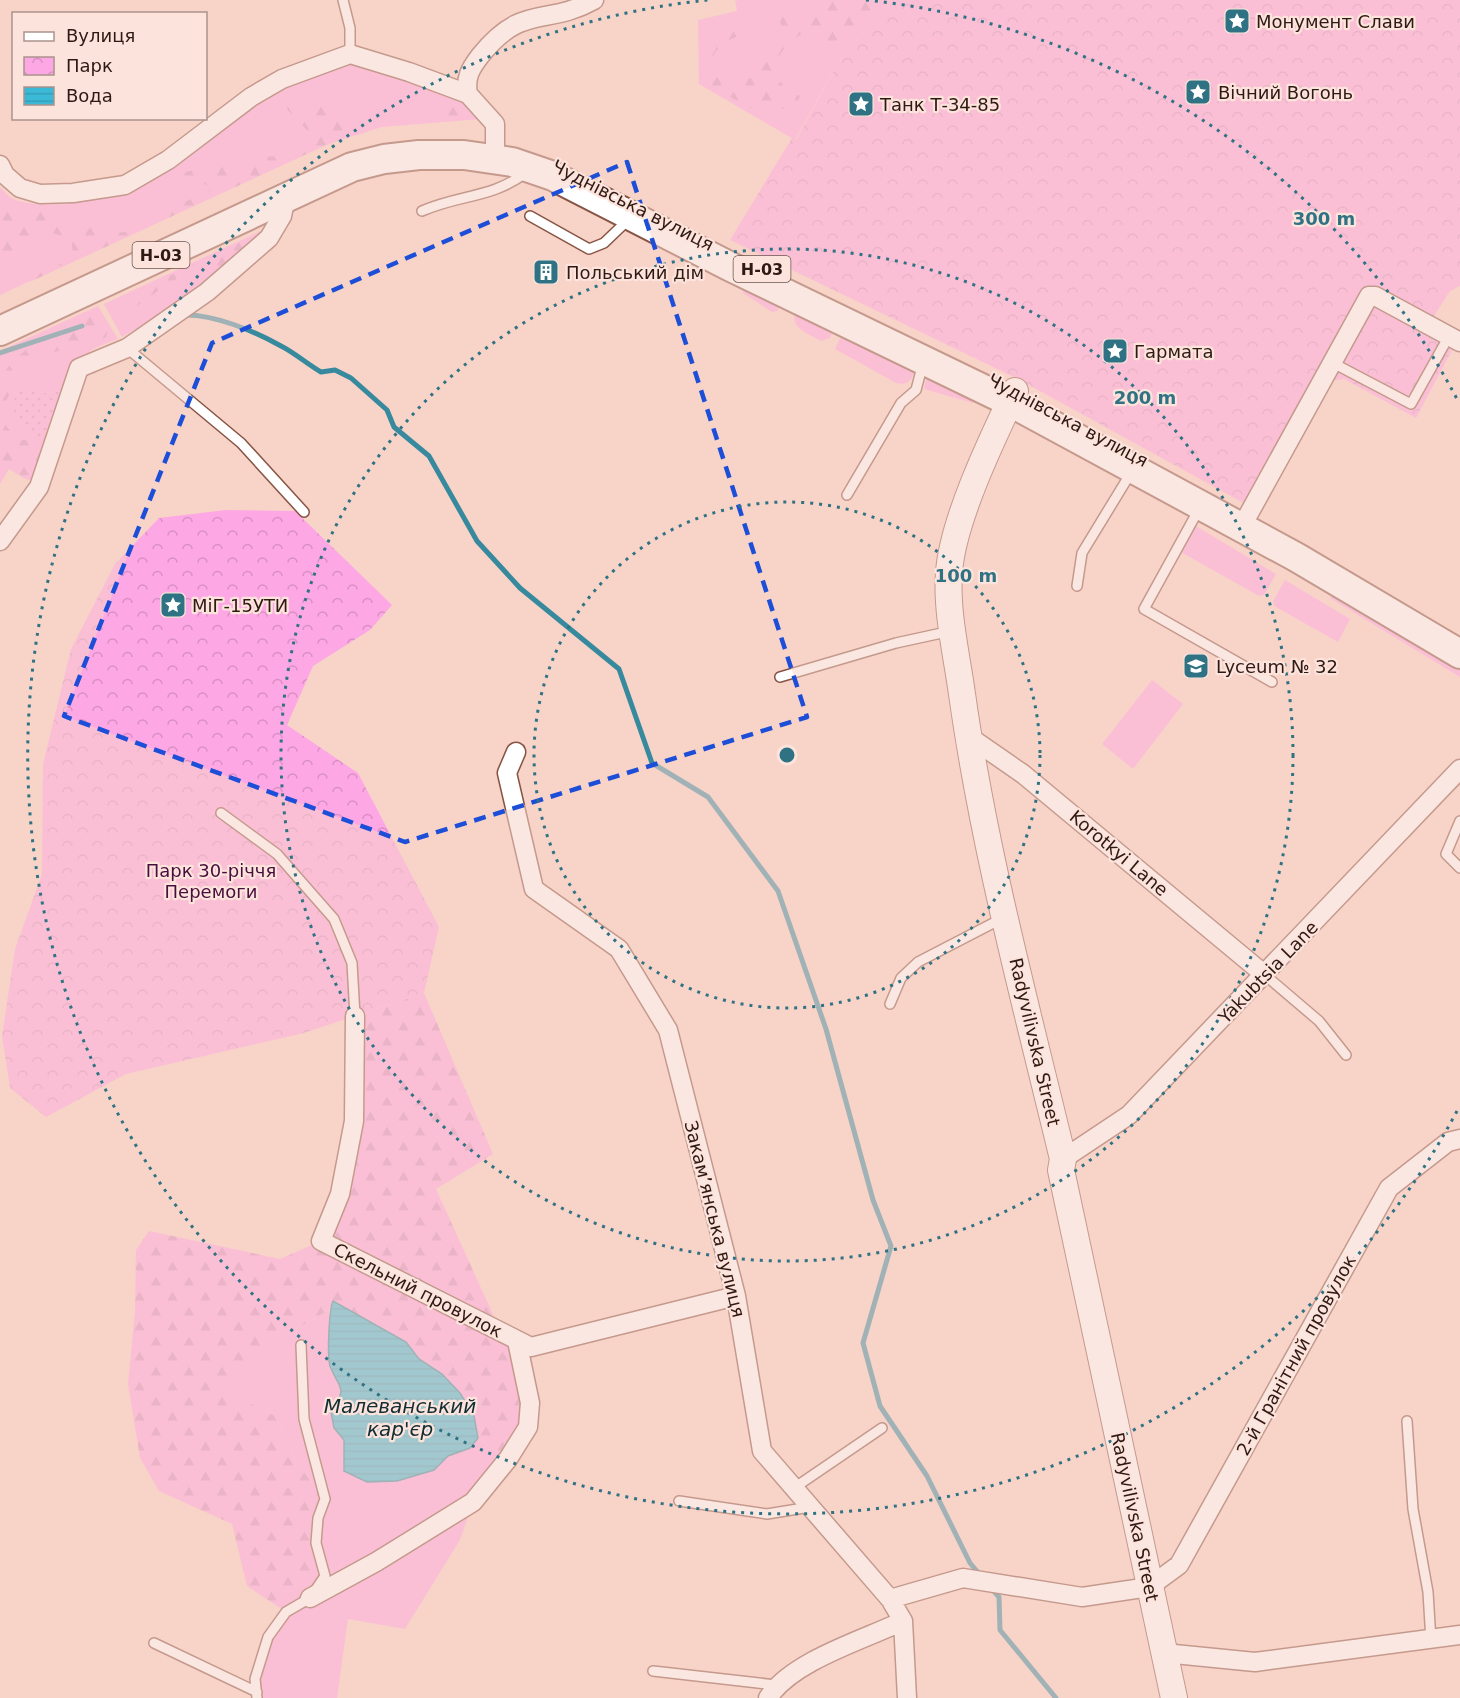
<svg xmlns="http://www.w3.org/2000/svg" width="1460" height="1698" viewBox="0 0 1460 1698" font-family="'DejaVu Sans',sans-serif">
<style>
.grass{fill:#fda7e5}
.forest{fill:url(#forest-firs)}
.park{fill:url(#park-crowns)}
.garden{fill:url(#garden-dots)}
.water{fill:url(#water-rules);stroke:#378a9d;stroke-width:1.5}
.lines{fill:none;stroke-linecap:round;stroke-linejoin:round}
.stream{stroke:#378a9d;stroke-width:5}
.lane-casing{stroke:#875444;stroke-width:12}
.street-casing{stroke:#875444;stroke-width:21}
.secondary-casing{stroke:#875444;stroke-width:28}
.primary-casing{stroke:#875444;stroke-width:32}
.lane{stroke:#fff;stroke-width:9}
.street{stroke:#fff;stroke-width:18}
.secondary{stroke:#fff;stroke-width:26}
.primary{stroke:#fff;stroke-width:28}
.marked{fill:none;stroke:#1d4ed8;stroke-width:4.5;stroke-dasharray:12 8;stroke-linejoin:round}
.ring{fill:none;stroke:#2f7283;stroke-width:3;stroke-dasharray:3 6}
.labels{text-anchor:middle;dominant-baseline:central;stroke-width:4.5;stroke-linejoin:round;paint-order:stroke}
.shield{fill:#fce4dc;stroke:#6c564f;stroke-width:1.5}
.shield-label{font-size:16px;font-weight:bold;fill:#2f1913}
.poi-label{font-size:18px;fill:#2f1913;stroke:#fce4dc;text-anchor:start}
.street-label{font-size:18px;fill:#2f1913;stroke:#fce4dc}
.park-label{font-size:18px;fill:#490e3d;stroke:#fce4dc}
.water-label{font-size:20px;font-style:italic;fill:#132d34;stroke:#fce4dc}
.centre{fill:#2f7283;stroke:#fce4dc;stroke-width:3}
.ring-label{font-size:18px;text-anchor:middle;font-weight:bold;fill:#2f7283;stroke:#fce4dc;stroke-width:4.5;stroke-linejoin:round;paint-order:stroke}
</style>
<defs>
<pattern id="forest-firs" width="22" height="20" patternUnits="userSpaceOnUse" patternTransform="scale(1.5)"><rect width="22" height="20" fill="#fda7e5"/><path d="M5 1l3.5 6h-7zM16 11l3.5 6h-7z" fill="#d98fc4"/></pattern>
<pattern id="park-crowns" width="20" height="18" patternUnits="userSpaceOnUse" patternTransform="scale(1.5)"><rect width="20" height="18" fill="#fda7e5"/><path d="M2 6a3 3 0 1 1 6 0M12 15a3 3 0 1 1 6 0" fill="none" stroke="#d98fc4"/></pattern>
<pattern id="garden-dots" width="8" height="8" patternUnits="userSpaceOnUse" patternTransform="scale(1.5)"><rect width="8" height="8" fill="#fda7e5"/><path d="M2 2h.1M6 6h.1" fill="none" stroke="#d98fc4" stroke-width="1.8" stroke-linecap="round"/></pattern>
<pattern id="water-rules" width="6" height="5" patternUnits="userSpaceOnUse" patternTransform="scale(1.5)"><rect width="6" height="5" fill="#3bbad8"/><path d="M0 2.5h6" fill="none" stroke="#349fb8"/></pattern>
</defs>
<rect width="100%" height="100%" fill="#f8d3c8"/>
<path class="grass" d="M 739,0 L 890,0 L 837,64 L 795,140 L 699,84 L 698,20 L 737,11 L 735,1 Z
M 348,65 C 375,67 471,92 481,119 L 382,127 L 322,146 L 0,295 L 0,187 C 6,193 10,199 19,201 C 45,209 97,201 123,193 C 191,147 266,82 348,65 Z
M 267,228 C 227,272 174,307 122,337 L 104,304 Z
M 744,287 L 781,305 L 777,311 L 772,312 L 743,293 Z
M 98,306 L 118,339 C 81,352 83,354 71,390 L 46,393 L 16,388 L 52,445 L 35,481 L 25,479 L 9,469 L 0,484 L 0,351 Z
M 795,312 L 833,330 L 830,338 L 821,341 C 808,333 790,329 795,312 Z
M 842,334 L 916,369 C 912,380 908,386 896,383 L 835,349 Z
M 927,375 L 973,399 L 973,403 L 924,389 Z
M 1194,525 L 1276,574 L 1264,595 L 1259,596 L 1179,551 Z
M 1285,580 L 1350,619 L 1338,642 L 1274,606 L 1273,601 Z
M 1333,593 L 1460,669 L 1460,677 L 1330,598 Z
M 1152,680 L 1183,704 L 1133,769 L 1102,744 Z
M 329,1310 C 330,1327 328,1344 329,1361 C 331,1386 354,1378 331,1412 L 334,1428 L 344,1440 L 343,1450 L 434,1470 L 448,1456 L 470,1448 L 478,1438 L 508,1459 L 473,1502 L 460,1540 L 405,1629 L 348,1619 L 337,1698 L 257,1698 C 250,1642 296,1593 316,1544 C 321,1530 322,1513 325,1499 L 299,1466 L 275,1416 L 227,1392 L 282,1337 Z"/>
<path class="forest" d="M 822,0 L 876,0 L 867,21 L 850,33 L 836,50 C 826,49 821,35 806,32 C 786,40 765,66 783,85 C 788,90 794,92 800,96 L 797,103 L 764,116 L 709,85 C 698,64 715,22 743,26 L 747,31 L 744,35 C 727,37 704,55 713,74 C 743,91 759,78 772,51 C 775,44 780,37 781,29 C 782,21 776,14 776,6 C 794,3 798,38 822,0 Z
M 283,94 L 288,102 L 296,106 C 316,100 327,100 340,117 C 345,123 348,127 348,135 L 32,281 L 28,278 L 57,266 L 72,256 C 74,247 71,241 63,237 C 36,223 15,247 0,266 L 0,197 C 15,214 34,210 54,211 L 73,233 L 85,233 L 93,225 L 103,222 L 113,233 L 124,232 L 211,189 L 210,185 C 198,182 184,189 174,184 L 173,179 L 177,173 L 245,163 L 263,156 L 282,157 L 307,146 L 310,133 L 278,100 L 279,95 Z
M 453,103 L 466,105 L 476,114 L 473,117 L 449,119 L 448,110 Z
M 252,237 L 255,239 L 246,249 L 219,267 L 190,272 L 169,283 L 126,314 L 119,315 L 115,312 L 114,303 L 120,299 Z
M 98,312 L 108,330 L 106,337 C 69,359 32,338 10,392 C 6,402 1,412 4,423 C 19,441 17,440 39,441 L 45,446 L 45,452 L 34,474 L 22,476 L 11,468 L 3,471 L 0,476 L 0,378 C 19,350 64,317 98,312 Z
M 424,993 L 493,1154 L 436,1189 L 501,1332 L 517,1341 L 530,1403 L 508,1459 L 478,1438 L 474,1416 L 442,1374 L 419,1359 L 406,1342 L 334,1301 L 329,1310 L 282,1337 L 227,1392 L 275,1416 L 299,1466 L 325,1499 L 316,1543 L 325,1576 L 286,1612 L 247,1586 L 232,1524 L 159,1491 L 140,1458 L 128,1384 L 135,1311 L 136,1250 L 149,1231 L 280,1259 L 321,1241 L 340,1194 L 355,1016 Z"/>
<path class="park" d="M 890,0 L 1460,0 L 1460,286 L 1450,291 L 1434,316 L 1460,332 L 1460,335 L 1416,418 L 1344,379 L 1331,381 L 1260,512 L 1018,379 L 730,240 L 792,138 L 796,140 L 837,64 Z
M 226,510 L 295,511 L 392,605 L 370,630 L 313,666 L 287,725 L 358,773 L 439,927 L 424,993 L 304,1033 L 126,1074 L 46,1117 L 10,1088 L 2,1036 L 15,949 L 42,874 L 43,764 L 71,649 L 115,564 L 159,518 Z"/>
<path class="garden" d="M 16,387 L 46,393 L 71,390 L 52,445 L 35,436 L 13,417 Z"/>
<path class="water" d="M 333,1301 L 406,1342 L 419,1359 L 442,1374 L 460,1393 L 474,1416 L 478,1438 L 470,1448 L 448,1456 L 434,1470 L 397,1481 L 367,1482 L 344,1471 L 344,1440 L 334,1428 L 331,1412 C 349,1385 339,1390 330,1366 C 327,1356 329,1310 333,1301 Z"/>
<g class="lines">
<path class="stream" d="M 183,315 C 214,314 254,331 281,346 C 295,353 307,364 321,372 L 335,370 L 351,378 L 387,410 L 394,427 L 429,456 L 477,541 L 520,588 L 619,669 L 652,763 L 708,797 L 778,891 L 826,1029 L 873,1200 L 891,1246 L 863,1343 L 880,1406 L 927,1476 L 970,1563 L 981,1576
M 0,353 L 82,326
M 991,1588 L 999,1597 L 1000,1630 L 1056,1698"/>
<g class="lane-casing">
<path id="lane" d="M 343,0 L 350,28 L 350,54
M 422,211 C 460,194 491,199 527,172
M 530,216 L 589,249 L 604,243 L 628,220
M 127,348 L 241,443 L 304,512
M 1331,362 L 1411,404 L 1449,336
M 847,495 L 901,403 L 916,390 L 923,363
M 1199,509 L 1144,609 L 1272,682
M 1077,586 L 1082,553 L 1132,471
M 780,677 L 896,643 L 951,631
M 221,813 L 277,854 L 334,919 L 352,963 L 355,1016
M 1460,821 L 1446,854 L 1460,868
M 1265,975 L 1319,1021 L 1346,1055
M 890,1004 L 901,978 L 918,962 L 1003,918
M 1407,1421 L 1413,1509 L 1428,1592 L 1431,1641
M 794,1488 L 882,1428
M 679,1501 L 767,1514 L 810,1507
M 154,1643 L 257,1692
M 653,1671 L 776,1685
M 257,1698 L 255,1679 L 268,1637 L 286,1612 L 310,1598 L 325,1576 L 316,1543 L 318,1518 L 325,1499 L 304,1419 L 301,1345"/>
</g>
<g class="street-casing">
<path id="street" d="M 468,94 C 465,78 470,69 480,56 C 523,2 546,27 594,0
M 0,165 L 5,175 L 20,188 L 40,194 L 73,193 L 125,185 L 168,160 L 251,97 L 282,79 L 350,54 L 409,72 L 468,94 L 495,124 L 495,158
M 1247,517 L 1369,296 L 1375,296 L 1460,342
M 0,541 L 39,487 L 79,368 L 127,348 L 207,292 L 269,238 L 282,216 L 286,197
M 968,736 L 1023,774 L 1265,975
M 516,752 L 507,773 L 534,889 L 619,949 L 668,1030 L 736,1296 L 762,1451 L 890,1599 L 903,1621 L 907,1698
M 355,1016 L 354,1121 L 340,1194 L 321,1241 L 531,1347 L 736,1296
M 1063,1159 L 1129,1115 L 1460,769
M 310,1598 L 376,1562 L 473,1502 L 508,1459 L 528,1427 L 530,1403 L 517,1341
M 890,1599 L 963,1578 L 1082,1597 L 1149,1587 L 1179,1565 L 1389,1188 L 1448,1142 L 1460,1139
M 1164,1653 L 1255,1662 L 1460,1635
M 768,1698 C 792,1661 863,1640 903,1621"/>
</g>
<g class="secondary-casing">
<path id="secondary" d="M 1015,391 C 992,439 952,522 949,573 C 946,611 957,657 962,694 C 984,851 1026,1005 1063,1159 L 1061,1170 L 1174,1698"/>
</g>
<g class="primary-casing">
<path id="primary" d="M 0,331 L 352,167 L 384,159 L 419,155 L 464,155 L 512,162 L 553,176 L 731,267 L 1010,402 L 1296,557 L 1460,654"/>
</g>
<use href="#lane" class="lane"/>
<use href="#street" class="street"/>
<use href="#secondary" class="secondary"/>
<use href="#primary" class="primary"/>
</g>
<path d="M0 0H1460V1698H0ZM 627,162 L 807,717 L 405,842 L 64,716 L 212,343 Z" fill="#f8d3c8" fill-opacity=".55" fill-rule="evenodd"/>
<path class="marked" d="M 627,162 L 807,717 L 405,842 L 64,716 L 212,343 Z"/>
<g class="ring">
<circle cx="787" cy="755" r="253"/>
<circle cx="787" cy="755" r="506"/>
<path d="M1457 1111A759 759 0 1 1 708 0M866 0A759 759 0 0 1 1457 399"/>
</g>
<defs>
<g id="sight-square" transform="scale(1.35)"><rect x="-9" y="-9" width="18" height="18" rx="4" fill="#2f7283" stroke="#fce4dc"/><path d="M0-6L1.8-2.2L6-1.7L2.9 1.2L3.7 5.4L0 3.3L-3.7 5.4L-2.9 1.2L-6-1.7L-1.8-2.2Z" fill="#fff"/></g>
<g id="building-square" transform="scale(1.35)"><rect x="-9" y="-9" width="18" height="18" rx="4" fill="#2f7283" stroke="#fce4dc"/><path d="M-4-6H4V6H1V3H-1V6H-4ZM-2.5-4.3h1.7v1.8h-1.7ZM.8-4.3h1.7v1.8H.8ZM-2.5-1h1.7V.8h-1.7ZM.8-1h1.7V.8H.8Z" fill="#fff"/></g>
<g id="school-square" transform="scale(1.35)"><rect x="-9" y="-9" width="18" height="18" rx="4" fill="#2f7283" stroke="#fce4dc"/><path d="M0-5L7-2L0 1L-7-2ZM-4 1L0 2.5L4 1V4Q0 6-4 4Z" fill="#fff"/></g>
</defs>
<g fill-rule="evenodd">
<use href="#sight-square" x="1237" y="21"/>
<use href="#sight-square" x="1198" y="92"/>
<use href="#sight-square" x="861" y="104"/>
<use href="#building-square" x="546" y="272"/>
<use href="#sight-square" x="1115" y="351"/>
<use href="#sight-square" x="173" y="605"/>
<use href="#school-square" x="1196" y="666"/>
</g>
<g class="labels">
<g class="shield">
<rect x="132.5" y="242" width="57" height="26" rx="4.5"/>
<rect x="733.5" y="256" width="57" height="26" rx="4.5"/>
</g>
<g class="shield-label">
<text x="161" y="255">Н-03</text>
<text x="762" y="269">Н-03</text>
</g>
<g class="poi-label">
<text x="1256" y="21">Монумент Слави</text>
<text x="1218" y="92">Вічний Вогонь</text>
<text x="880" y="104">Танк Т-34-85</text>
<text x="566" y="272">Польський дім</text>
<text x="1134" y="351">Гармата</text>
<text x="192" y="605">МіГ-15УТИ</text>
<text x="1216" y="666">Lyceum № 32</text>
</g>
<g class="street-label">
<text transform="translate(633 205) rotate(27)">Чуднівська вулиця</text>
<text transform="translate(1068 420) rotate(28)">Чуднівська вулиця</text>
<text transform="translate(1119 853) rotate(40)">Korotkyi Lane</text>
<text transform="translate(1268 972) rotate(-46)">Yakubtsia Lane</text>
<text transform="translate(1035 1042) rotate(77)">Radyvilivska Street</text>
<text transform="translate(715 1219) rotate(76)">Закамʼянська вулиця</text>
<text transform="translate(418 1290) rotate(27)">Скельний провулок</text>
<text transform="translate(1296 1355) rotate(-61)">2-й Гранітний провулок</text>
<text transform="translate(1135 1517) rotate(78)">Radyvilivska Street</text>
</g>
<g class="park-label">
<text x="211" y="870">Парк 30-річчя<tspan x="211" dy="21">Перемоги</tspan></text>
</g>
<g class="water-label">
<text x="400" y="1406">Малеванський<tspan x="400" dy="23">кар'єр</tspan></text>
</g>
</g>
<circle cx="787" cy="755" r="9" class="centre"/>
<g class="ring-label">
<text x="1324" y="225">300 m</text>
<text x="1145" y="404">200 m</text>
<text x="966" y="582">100 m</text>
</g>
<rect x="12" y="12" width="195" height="108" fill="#fce4dc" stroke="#aa938c" stroke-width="1.5"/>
<rect x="24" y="32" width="30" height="9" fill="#ffffff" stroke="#aa938c" stroke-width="1.5"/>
<text x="66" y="42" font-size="18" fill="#2f1913">Вулиця</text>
<rect x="24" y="57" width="30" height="18" fill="url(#park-crowns)" stroke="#aa938c" stroke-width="1.5"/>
<text x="66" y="72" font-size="18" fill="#2f1913">Парк</text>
<rect x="24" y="87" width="30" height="18" fill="url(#water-rules)" stroke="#aa938c" stroke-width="1.5"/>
<text x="66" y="102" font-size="18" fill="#2f1913">Вода</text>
</svg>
